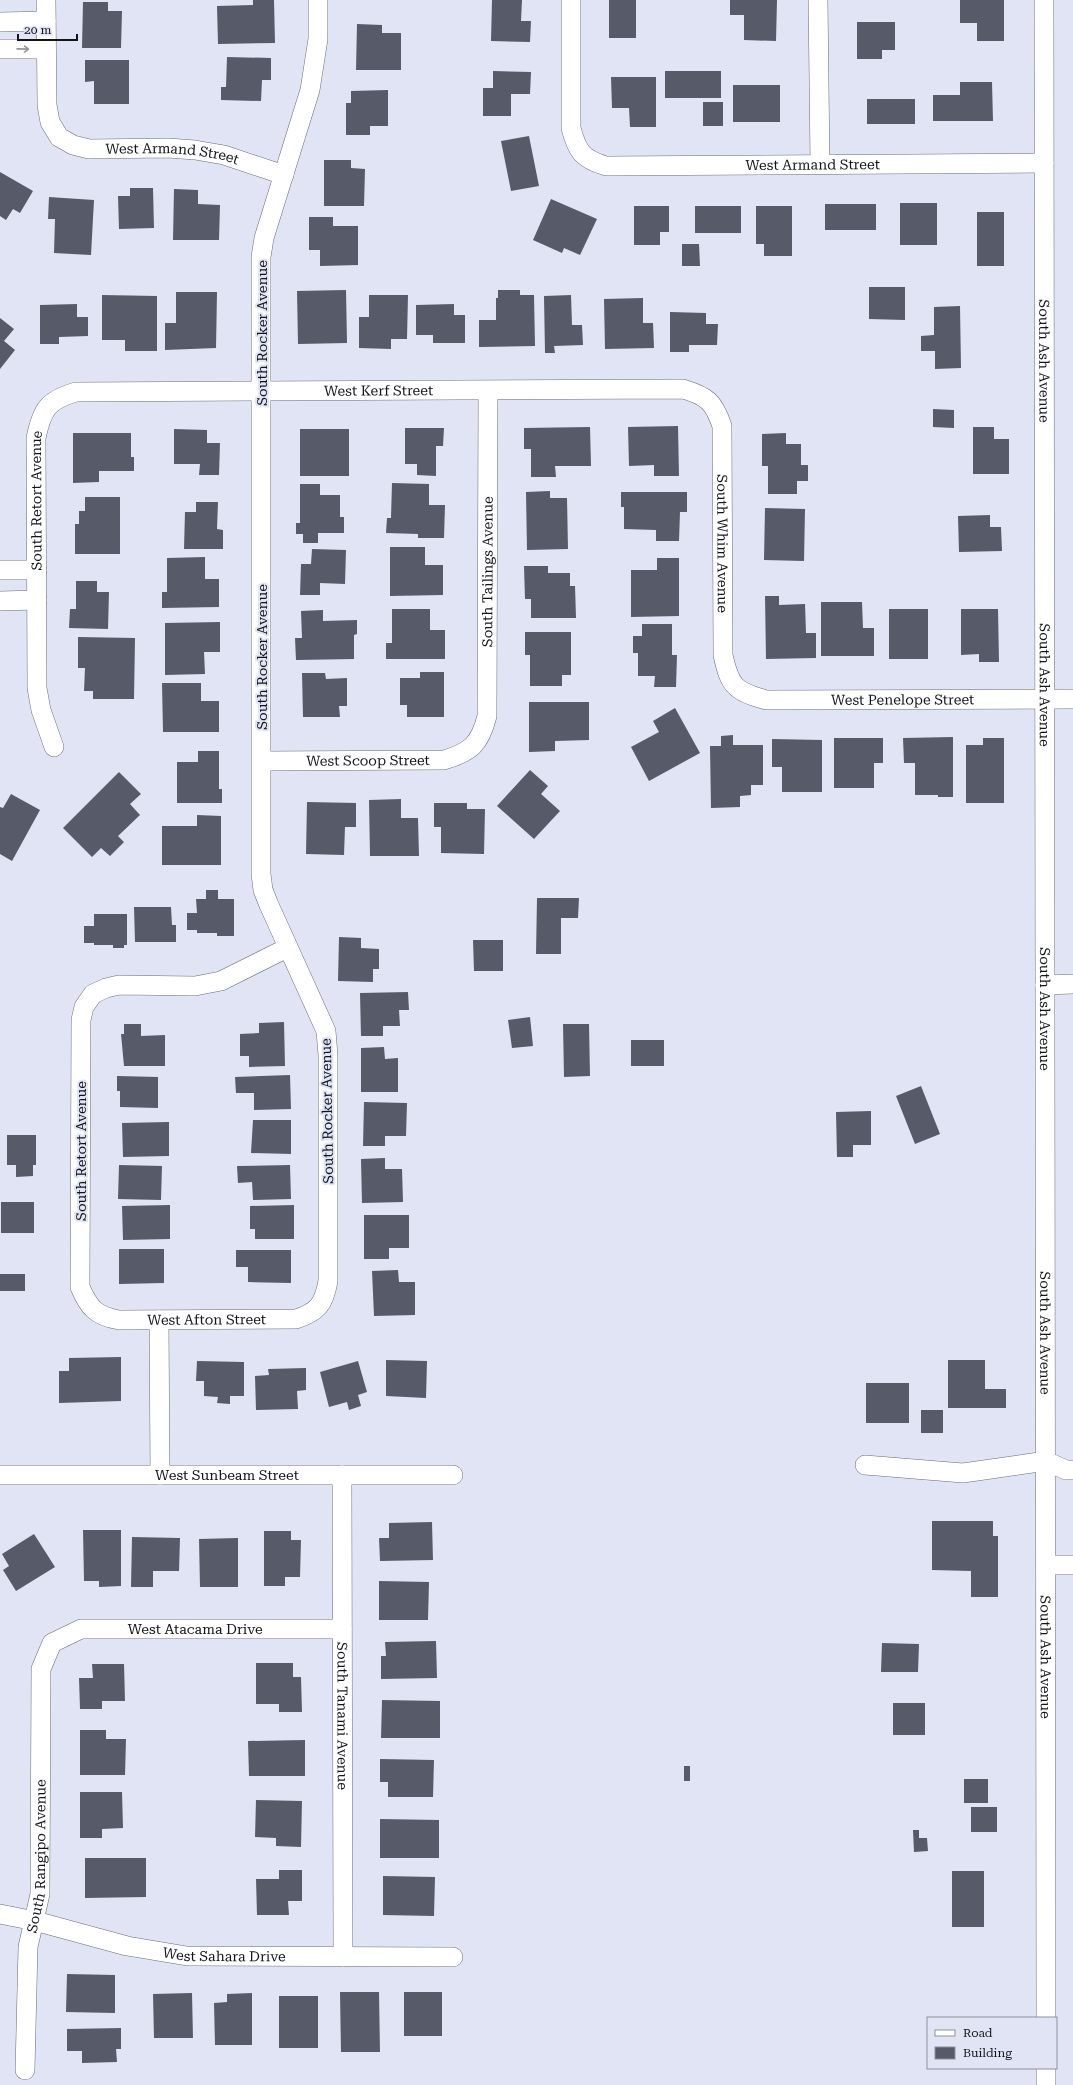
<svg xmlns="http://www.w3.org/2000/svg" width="1073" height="2085" viewBox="0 0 1073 2085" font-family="'Roboto Serif',serif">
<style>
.building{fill:#575a68}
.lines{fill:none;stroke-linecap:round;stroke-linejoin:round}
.minor-casing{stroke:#696c7a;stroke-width:20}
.minor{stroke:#fff;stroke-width:19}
.oneway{stroke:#959598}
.labels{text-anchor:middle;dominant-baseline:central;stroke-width:4;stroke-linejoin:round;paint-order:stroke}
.street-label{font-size:14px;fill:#13141a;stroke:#e0e4f4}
</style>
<rect width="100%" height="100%" fill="#e0e4f4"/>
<path class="building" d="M 253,0 L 274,0 L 275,43 L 218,44 L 217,6 L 253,5 Z
M 492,0 L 522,0 L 521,21 L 531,21 L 530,42 L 491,41 Z
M 609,0 L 636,0 L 636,38 L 609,38 Z
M 730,0 L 777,0 L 776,41 L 744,40 L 744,15 L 730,15 Z
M 960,0 L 1004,0 L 1004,41 L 977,41 L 977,23 L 960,23 Z
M 83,2 L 108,2 L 108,11 L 122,11 L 121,48 L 82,48 Z
M 857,22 L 895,22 L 895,50 L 882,50 L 882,59 L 857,59 Z
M 357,24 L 382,25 L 382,33 L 401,33 L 401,70 L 356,70 Z
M 227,57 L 271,58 L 271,80 L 262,80 L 261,101 L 221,100 L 221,87 L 226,87 Z
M 85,60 L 129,60 L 129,104 L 94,104 L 94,81 L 85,82 Z
M 493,71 L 531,72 L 530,94 L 511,94 L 511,116 L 483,116 L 483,88 L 493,88 Z
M 665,71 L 721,71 L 721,98 L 665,98 Z
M 611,77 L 656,77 L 656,127 L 630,127 L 629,108 L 612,108 Z
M 960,82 L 992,82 L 993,121 L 933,121 L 933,95 L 960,95 Z
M 733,85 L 780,85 L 780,122 L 733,122 Z
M 388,90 L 388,126 L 370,126 L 370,135 L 346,135 L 346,103 L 351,103 L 351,91 Z
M 867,99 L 915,99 L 915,124 L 867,124 Z
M 703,102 L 723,102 L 723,126 L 703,126 Z
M 529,136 L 539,186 L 511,191 L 501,141 Z
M 324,160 L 351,160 L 351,168 L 365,169 L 364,206 L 324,206 Z
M 0,172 L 33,191 L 20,213 L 13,209 L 6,220 L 0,216 Z
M 130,188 L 153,188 L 154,228 L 119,229 L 118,196 L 130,196 Z
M 174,189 L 198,190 L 198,204 L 220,205 L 219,240 L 173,240 Z
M 49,197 L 94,200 L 91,255 L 54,253 L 55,219 L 48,219 Z
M 551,199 L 597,219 L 580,255 L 564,248 L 562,253 L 533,240 Z
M 900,203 L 937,203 L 937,245 L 900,245 Z
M 825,204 L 876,204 L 876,230 L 825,230 Z
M 634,206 L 669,206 L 669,232 L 660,232 L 660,245 L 634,245 Z
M 695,206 L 741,206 L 741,233 L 695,233 Z
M 756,206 L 792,206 L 792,256 L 764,256 L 764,244 L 756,244 Z
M 977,212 L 1004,212 L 1004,266 L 977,266 Z
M 309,217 L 333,217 L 333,226 L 358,226 L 358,265 L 320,266 L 320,250 L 309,250 Z
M 682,244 L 699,244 L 700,266 L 682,266 Z
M 869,287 L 905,287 L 905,320 L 869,319 Z
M 346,290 L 347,343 L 298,344 L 297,291 Z
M 498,290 L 520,290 L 520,295 L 534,295 L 535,346 L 479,347 L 479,320 L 496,320 L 496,298 L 498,298 Z
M 176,292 L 217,292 L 216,348 L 165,350 L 165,323 L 176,323 Z
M 102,295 L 157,296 L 157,351 L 125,351 L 125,340 L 102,340 Z
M 369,295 L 408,295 L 407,339 L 391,339 L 391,349 L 359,348 L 359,317 L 369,317 Z
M 571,295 L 572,325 L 582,325 L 583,345 L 554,346 L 555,353 L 545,353 L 544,296 Z
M 643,298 L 643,323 L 653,323 L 654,348 L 605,349 L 604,299 Z
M 77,304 L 77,317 L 88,317 L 88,336 L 59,337 L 59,344 L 40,344 L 40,305 Z
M 454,304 L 454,315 L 465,315 L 465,343 L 433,343 L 433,335 L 416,335 L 416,305 Z
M 960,306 L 961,368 L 935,369 L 935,351 L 921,351 L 921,336 L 934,335 L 934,307 Z
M 670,312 L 706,313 L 706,324 L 718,324 L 717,345 L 689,345 L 689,352 L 670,352 Z
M 0,318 L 14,329 L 4,341 L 15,350 L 0,369 Z
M 933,409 L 954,410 L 954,428 L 933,427 Z
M 678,426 L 679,476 L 654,476 L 654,465 L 629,466 L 628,427 Z
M 590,427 L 591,466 L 555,466 L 556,477 L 531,477 L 531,449 L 524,449 L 524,428 Z
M 973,427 L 994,427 L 994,439 L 1009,439 L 1009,474 L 973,474 Z
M 405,428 L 444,428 L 443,446 L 436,446 L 436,476 L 417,475 L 417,464 L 405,464 Z
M 174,429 L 207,430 L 207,443 L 220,443 L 219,475 L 199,475 L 200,464 L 174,464 Z
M 300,429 L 349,429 L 349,476 L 300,476 Z
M 73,433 L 131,433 L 131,457 L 134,457 L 134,471 L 99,471 L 99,482 L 73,483 Z
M 786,433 L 786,444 L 801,444 L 801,465 L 808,465 L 808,481 L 797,481 L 797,494 L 768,494 L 768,466 L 762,466 L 762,434 Z
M 392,483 L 429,484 L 429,505 L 445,505 L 444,538 L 418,538 L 418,534 L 386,533 L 387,518 L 391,518 Z
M 300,484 L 320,484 L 320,495 L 340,495 L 340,517 L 344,517 L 344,533 L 318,533 L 318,543 L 303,543 L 303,534 L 296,534 L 296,523 L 300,523 Z
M 550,491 L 550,498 L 567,498 L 568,549 L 527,550 L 526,492 Z
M 621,492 L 687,492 L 687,512 L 680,512 L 679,541 L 656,541 L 656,530 L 624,529 L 624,507 L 621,507 Z
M 85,497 L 120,497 L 120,554 L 75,554 L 75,524 L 79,524 L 79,511 L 85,511 Z
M 196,502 L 218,502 L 217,529 L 223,530 L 223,549 L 184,549 L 185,512 L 196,512 Z
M 765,508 L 805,509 L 804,561 L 764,560 Z
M 990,515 L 990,527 L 1001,527 L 1002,551 L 959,552 L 958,516 Z
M 390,547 L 425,547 L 425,565 L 443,565 L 443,595 L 390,596 Z
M 312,549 L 346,550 L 345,584 L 320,583 L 320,595 L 300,595 L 301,564 L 311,564 Z
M 205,557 L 205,579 L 219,579 L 219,607 L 162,608 L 162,592 L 167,592 L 167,558 Z
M 657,558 L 679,558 L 679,616 L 631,617 L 631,570 L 657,570 Z
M 524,566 L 548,566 L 548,573 L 570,573 L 570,586 L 575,586 L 576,618 L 531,618 L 531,599 L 525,599 Z
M 76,581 L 97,581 L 97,592 L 109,592 L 108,629 L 69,628 L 70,609 L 76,609 Z
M 765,596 L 779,596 L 779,605 L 805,604 L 806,633 L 816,633 L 816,658 L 766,659 Z
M 821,602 L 862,602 L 863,628 L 874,628 L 874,656 L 821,656 Z
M 392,609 L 430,609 L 430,630 L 445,630 L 445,659 L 386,659 L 386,643 L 392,643 Z
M 889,609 L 928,609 L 928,659 L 889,659 Z
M 961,609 L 998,609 L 999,662 L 979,662 L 979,654 L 961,655 Z
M 323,610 L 323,621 L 357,620 L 357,634 L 354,635 L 354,659 L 296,660 L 295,638 L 302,638 L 301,611 Z
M 220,622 L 220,652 L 204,652 L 205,674 L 165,675 L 165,623 Z
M 642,624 L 672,624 L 672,655 L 677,655 L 676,687 L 654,687 L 655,676 L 638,676 L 638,653 L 633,653 L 633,636 L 642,636 Z
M 525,632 L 571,632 L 571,675 L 562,675 L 562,686 L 530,686 L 530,655 L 525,655 Z
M 78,637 L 135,638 L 134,699 L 93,699 L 93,691 L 84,691 L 85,668 L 78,668 Z
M 420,672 L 444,672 L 444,717 L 407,717 L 407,705 L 400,705 L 400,678 L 420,678 Z
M 302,673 L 325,673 L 326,679 L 347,678 L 347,706 L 339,706 L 340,717 L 303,717 Z
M 162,683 L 201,683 L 201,701 L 219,701 L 219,732 L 163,732 Z
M 529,702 L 589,702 L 589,740 L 555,741 L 555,751 L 529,752 Z
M 675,708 L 700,753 L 649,781 L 631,747 L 659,732 L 653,721 Z
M 733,735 L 733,745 L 763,745 L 763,785 L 751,785 L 751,795 L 740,796 L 740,807 L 711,808 L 710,746 L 721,746 L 721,736 Z
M 953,737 L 953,797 L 938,797 L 938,795 L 915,795 L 915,763 L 904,763 L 903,738 Z
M 834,738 L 883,738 L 883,763 L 874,763 L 874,788 L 834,788 Z
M 983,738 L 1004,738 L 1004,803 L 966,803 L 966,745 L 983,745 Z
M 772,739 L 822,740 L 822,792 L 782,792 L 782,767 L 772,767 Z
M 198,751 L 219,751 L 219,789 L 222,789 L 222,803 L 177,803 L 177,762 L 198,762 Z
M 530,770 L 548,786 L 541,794 L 560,811 L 534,839 L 497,806 Z
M 119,772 L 141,794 L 130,804 L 140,815 L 118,836 L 124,842 L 110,856 L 101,848 L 92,857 L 63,828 Z
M 11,794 L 40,810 L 12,861 L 0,854 L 0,807 L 3,808 Z
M 401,799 L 401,818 L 418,818 L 419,856 L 370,856 L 369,800 Z
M 307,802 L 356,803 L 356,827 L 345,827 L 344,855 L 306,854 Z
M 434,803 L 467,803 L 467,809 L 485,809 L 484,854 L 441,853 L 441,827 L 434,827 Z
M 197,815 L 221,816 L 221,865 L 162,865 L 162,826 L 197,826 Z
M 206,890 L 218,890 L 218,899 L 234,899 L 234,936 L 217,936 L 217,933 L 197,933 L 197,930 L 187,930 L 187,913 L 197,913 L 196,899 L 206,899 Z
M 537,898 L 579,898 L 578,918 L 561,918 L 561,954 L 536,954 Z
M 134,907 L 171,907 L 172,925 L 176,925 L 176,942 L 135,942 Z
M 94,914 L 127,914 L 127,945 L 124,945 L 124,948 L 113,948 L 113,945 L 94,945 L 94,943 L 84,943 L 84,926 L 94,926 Z
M 339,937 L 361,938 L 361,948 L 379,949 L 379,969 L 373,969 L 373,982 L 338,981 Z
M 473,940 L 503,940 L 503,971 L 474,971 Z
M 408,992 L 409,1010 L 399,1010 L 400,1026 L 383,1026 L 383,1036 L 361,1036 L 360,993 Z
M 530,1017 L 533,1046 L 512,1048 L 508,1020 Z
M 284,1022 L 285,1066 L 249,1067 L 249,1056 L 240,1056 L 240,1034 L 259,1033 L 259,1023 Z
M 124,1024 L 141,1024 L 141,1036 L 165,1035 L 165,1066 L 124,1066 L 121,1034 L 124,1034 Z
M 563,1024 L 589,1024 L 590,1076 L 564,1077 Z
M 631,1040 L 664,1040 L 664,1066 L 631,1066 Z
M 384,1047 L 385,1059 L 398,1058 L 398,1092 L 361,1092 L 361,1048 Z
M 290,1075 L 291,1109 L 254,1110 L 254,1093 L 236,1093 L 235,1077 Z
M 117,1076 L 158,1077 L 158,1108 L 120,1107 L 120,1091 L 117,1091 Z
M 921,1086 L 940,1134 L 915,1144 L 896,1096 Z
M 364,1102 L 407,1103 L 406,1136 L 385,1136 L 385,1146 L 363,1146 Z
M 871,1111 L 871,1145 L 853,1145 L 853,1157 L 837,1157 L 836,1112 Z
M 253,1120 L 291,1120 L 291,1154 L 251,1153 Z
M 169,1122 L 169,1156 L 123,1157 L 122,1123 Z
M 7,1135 L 36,1135 L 36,1165 L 33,1165 L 33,1176 L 16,1177 L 16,1165 L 7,1165 Z
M 385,1158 L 385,1169 L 402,1169 L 403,1202 L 362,1203 L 361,1159 Z
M 119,1165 L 162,1166 L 161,1200 L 118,1199 Z
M 290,1165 L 291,1199 L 253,1200 L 252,1182 L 238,1183 L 237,1166 Z
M 1,1202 L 34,1202 L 34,1233 L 1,1233 Z
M 170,1205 L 170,1239 L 123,1240 L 122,1206 Z
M 294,1205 L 294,1239 L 255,1239 L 255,1229 L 250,1229 L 250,1206 Z
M 364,1215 L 409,1215 L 409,1248 L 389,1248 L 389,1259 L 364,1259 Z
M 119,1249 L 164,1249 L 164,1283 L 119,1284 Z
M 236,1250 L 291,1250 L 291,1283 L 248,1282 L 248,1267 L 236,1267 Z
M 398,1270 L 399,1282 L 415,1282 L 415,1315 L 374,1316 L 372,1271 Z
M 0,1274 L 25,1274 L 25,1291 L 0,1291 Z
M 121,1357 L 121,1401 L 59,1403 L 59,1371 L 69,1371 L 69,1358 Z
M 386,1360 L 427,1361 L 426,1398 L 386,1396 Z
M 948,1360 L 985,1360 L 985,1389 L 1006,1389 L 1006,1408 L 948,1408 Z
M 197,1361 L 244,1362 L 244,1396 L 230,1396 L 230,1404 L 217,1403 L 218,1397 L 204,1396 L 204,1381 L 196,1381 Z
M 358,1361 L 367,1392 L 358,1395 L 361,1406 L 349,1410 L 347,1402 L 329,1407 L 320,1372 Z
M 306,1368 L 306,1390 L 297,1391 L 298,1409 L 256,1410 L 255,1376 L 269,1375 L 268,1369 Z
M 866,1383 L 909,1383 L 909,1423 L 866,1423 Z
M 921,1410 L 943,1410 L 943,1433 L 921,1433 Z
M 932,1521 L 993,1521 L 993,1536 L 998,1536 L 998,1597 L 971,1597 L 971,1571 L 932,1570 Z
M 432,1522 L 433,1560 L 380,1561 L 379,1538 L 389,1538 L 389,1523 Z
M 83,1530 L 121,1530 L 121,1586 L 99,1587 L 99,1581 L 84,1581 Z
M 264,1531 L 291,1531 L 291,1540 L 301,1540 L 300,1577 L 285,1577 L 285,1586 L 264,1586 Z
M 34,1534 L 55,1567 L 16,1591 L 3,1570 L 9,1566 L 2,1554 Z
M 132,1537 L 180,1538 L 179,1571 L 153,1571 L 153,1587 L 131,1587 Z
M 238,1538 L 238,1587 L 200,1587 L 199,1539 Z
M 379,1581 L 429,1582 L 428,1620 L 379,1620 Z
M 436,1641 L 437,1678 L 381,1679 L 381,1656 L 386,1656 L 385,1642 Z
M 882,1643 L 919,1644 L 918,1672 L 881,1672 Z
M 256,1663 L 293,1663 L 293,1677 L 301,1677 L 302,1712 L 279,1712 L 279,1704 L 256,1704 Z
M 92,1664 L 124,1664 L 125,1701 L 102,1701 L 102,1709 L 80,1709 L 79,1678 L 93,1678 Z
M 382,1700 L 440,1701 L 440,1738 L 381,1738 Z
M 893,1703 L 925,1703 L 925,1735 L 893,1735 Z
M 80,1730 L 106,1730 L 106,1739 L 126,1739 L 125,1775 L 80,1775 Z
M 305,1740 L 305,1776 L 249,1776 L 248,1741 Z
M 380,1759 L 434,1760 L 433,1797 L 388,1797 L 388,1782 L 380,1782 Z
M 684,1766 L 690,1766 L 690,1781 L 684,1781 Z
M 964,1779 L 988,1779 L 988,1803 L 964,1803 Z
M 80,1792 L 122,1792 L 123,1828 L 102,1829 L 102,1838 L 80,1838 Z
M 256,1800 L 302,1801 L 301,1847 L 276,1846 L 276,1838 L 255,1837 Z
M 971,1807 L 997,1807 L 997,1832 L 971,1832 Z
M 380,1819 L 439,1820 L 439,1858 L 380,1858 Z
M 913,1830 L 919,1830 L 919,1838 L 927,1838 L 928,1851 L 914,1852 Z
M 85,1858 L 146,1858 L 146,1897 L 85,1898 Z
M 279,1870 L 302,1870 L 302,1901 L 288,1901 L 289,1915 L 257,1915 L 256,1879 L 279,1879 Z
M 952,1871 L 984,1871 L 984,1927 L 952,1927 Z
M 383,1876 L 435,1877 L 434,1916 L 383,1915 Z
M 67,1974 L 115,1975 L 115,2013 L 66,2012 Z
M 340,1992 L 379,1992 L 380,2052 L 341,2052 Z
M 404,1992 L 442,1992 L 442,2036 L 404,2036 Z
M 192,1993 L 193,2038 L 154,2038 L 153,1994 Z
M 252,1993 L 252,2045 L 215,2045 L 214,2003 L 227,2002 L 227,1994 Z
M 279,1996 L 318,1996 L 318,2048 L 279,2048 Z
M 121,2028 L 121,2049 L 116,2049 L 117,2062 L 82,2063 L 82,2051 L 67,2051 L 67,2029 Z"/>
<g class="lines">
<g class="minor-casing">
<g id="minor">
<path id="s1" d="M 46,0 L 47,105 L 50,122 L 59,137 L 73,145 L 89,149 L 168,148 L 195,150 L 224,155 L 284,175"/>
<path id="s2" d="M 571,0 L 571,128 C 577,151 582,159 606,166 L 1044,163"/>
<path d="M 818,0 L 820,164"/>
<path id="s3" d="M 1044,0 L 1046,2018"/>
<path d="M 0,22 L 46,21"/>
<path d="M 0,49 L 46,49"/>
<path d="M 0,570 L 37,570"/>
<path d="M 0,601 L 37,600"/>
<path id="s4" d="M 54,747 L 41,710 L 37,688 L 36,438 C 42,409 48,400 76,392 L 683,389 C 707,396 714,402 722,426 L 723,655 C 730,687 735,691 766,700 L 1073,699"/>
<path id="s5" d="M 262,761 L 444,760 C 471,752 480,744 487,716 L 488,391"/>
<path id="s6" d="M 287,948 L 221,981 L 195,986 L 119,985 L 106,988 L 93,994 L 84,1007 L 81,1020 L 80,1287 C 89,1308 96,1316 119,1320 L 296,1319 C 318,1312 324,1304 328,1281 L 328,1055 L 326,1031 L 269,905 L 263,890 L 261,874 L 261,257 L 264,238 L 310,90 L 318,39 L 318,0"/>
<path d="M 1045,985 L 1073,984"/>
<path d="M 159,1320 L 160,1475"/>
<path d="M 865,1465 L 963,1473 L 1046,1461 L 1066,1470 L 1073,1470"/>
<path id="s7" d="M 0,1475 L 453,1475"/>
<path id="s8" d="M 342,1475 L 343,1957"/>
<path d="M 1046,1565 L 1073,1565"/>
<path id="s9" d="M 0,1914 L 35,1921 L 127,1946 L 187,1956 L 453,1957"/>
<path d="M 1046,2068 L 1046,2085"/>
<path id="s10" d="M 25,2070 L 28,1947 L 40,1894 L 41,1669 L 52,1643 L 81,1629 L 342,1629"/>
</g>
</g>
<use href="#minor" class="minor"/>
</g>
<defs><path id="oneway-shaft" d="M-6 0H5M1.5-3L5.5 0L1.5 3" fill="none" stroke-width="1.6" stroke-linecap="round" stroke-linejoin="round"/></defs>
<use class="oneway" href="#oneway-shaft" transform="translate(23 49) rotate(1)"/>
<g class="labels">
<g class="street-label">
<text stroke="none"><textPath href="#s1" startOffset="256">West Armand Street</textPath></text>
<text stroke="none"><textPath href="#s2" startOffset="390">West Armand Street</textPath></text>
<text transform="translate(262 333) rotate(-90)">South Rocker Avenue</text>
<text stroke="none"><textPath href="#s3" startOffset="361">South Ash Avenue</textPath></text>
<text stroke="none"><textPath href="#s4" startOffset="680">West Kerf Street</textPath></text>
<text stroke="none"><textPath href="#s4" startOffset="249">South Retort Avenue</textPath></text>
<text stroke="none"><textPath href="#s4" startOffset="1159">South Whim Avenue</textPath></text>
<text stroke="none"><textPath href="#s5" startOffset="392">South Tailings Avenue</textPath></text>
<text transform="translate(262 657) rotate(-90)">South Rocker Avenue</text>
<text stroke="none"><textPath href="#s3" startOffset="685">South Ash Avenue</textPath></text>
<text stroke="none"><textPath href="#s4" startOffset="1475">West Penelope Street</textPath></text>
<text stroke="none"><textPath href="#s5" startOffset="106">West Scoop Street</textPath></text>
<text stroke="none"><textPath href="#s3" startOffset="1009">South Ash Avenue</textPath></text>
<text transform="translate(327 1111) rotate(-91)">South Rocker Avenue</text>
<text transform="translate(81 1151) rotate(-90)">South Retort Avenue</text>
<text stroke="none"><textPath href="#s6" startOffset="642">West Afton Street</textPath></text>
<text stroke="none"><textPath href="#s3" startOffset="1333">South Ash Avenue</textPath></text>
<text stroke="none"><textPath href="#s7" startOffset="227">West Sunbeam Street</textPath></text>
<text stroke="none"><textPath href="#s10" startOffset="577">West Atacama Drive</textPath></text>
<text stroke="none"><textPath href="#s3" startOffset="1657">South Ash Avenue</textPath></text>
<text stroke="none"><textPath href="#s8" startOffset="241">South Tanami Avenue</textPath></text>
<text stroke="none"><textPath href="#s10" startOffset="215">South Rangipo Avenue</textPath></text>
<text stroke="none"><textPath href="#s9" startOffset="229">West Sahara Drive</textPath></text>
</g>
</g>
<rect x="927" y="2017" width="130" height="52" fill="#e0e4f4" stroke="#8e919d"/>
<rect x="935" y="2030" width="20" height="6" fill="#ffffff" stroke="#8e919d"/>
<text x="963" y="2037" font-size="12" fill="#13141a">Road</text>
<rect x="935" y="2047" width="20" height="12" fill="#575a68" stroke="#8e919d"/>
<text x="963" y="2057" font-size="12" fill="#13141a">Building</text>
<path d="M18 34v6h59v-6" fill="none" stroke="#13141a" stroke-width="2"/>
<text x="24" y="34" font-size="12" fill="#13141a" stroke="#e0e4f4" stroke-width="3" paint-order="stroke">20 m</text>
</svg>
